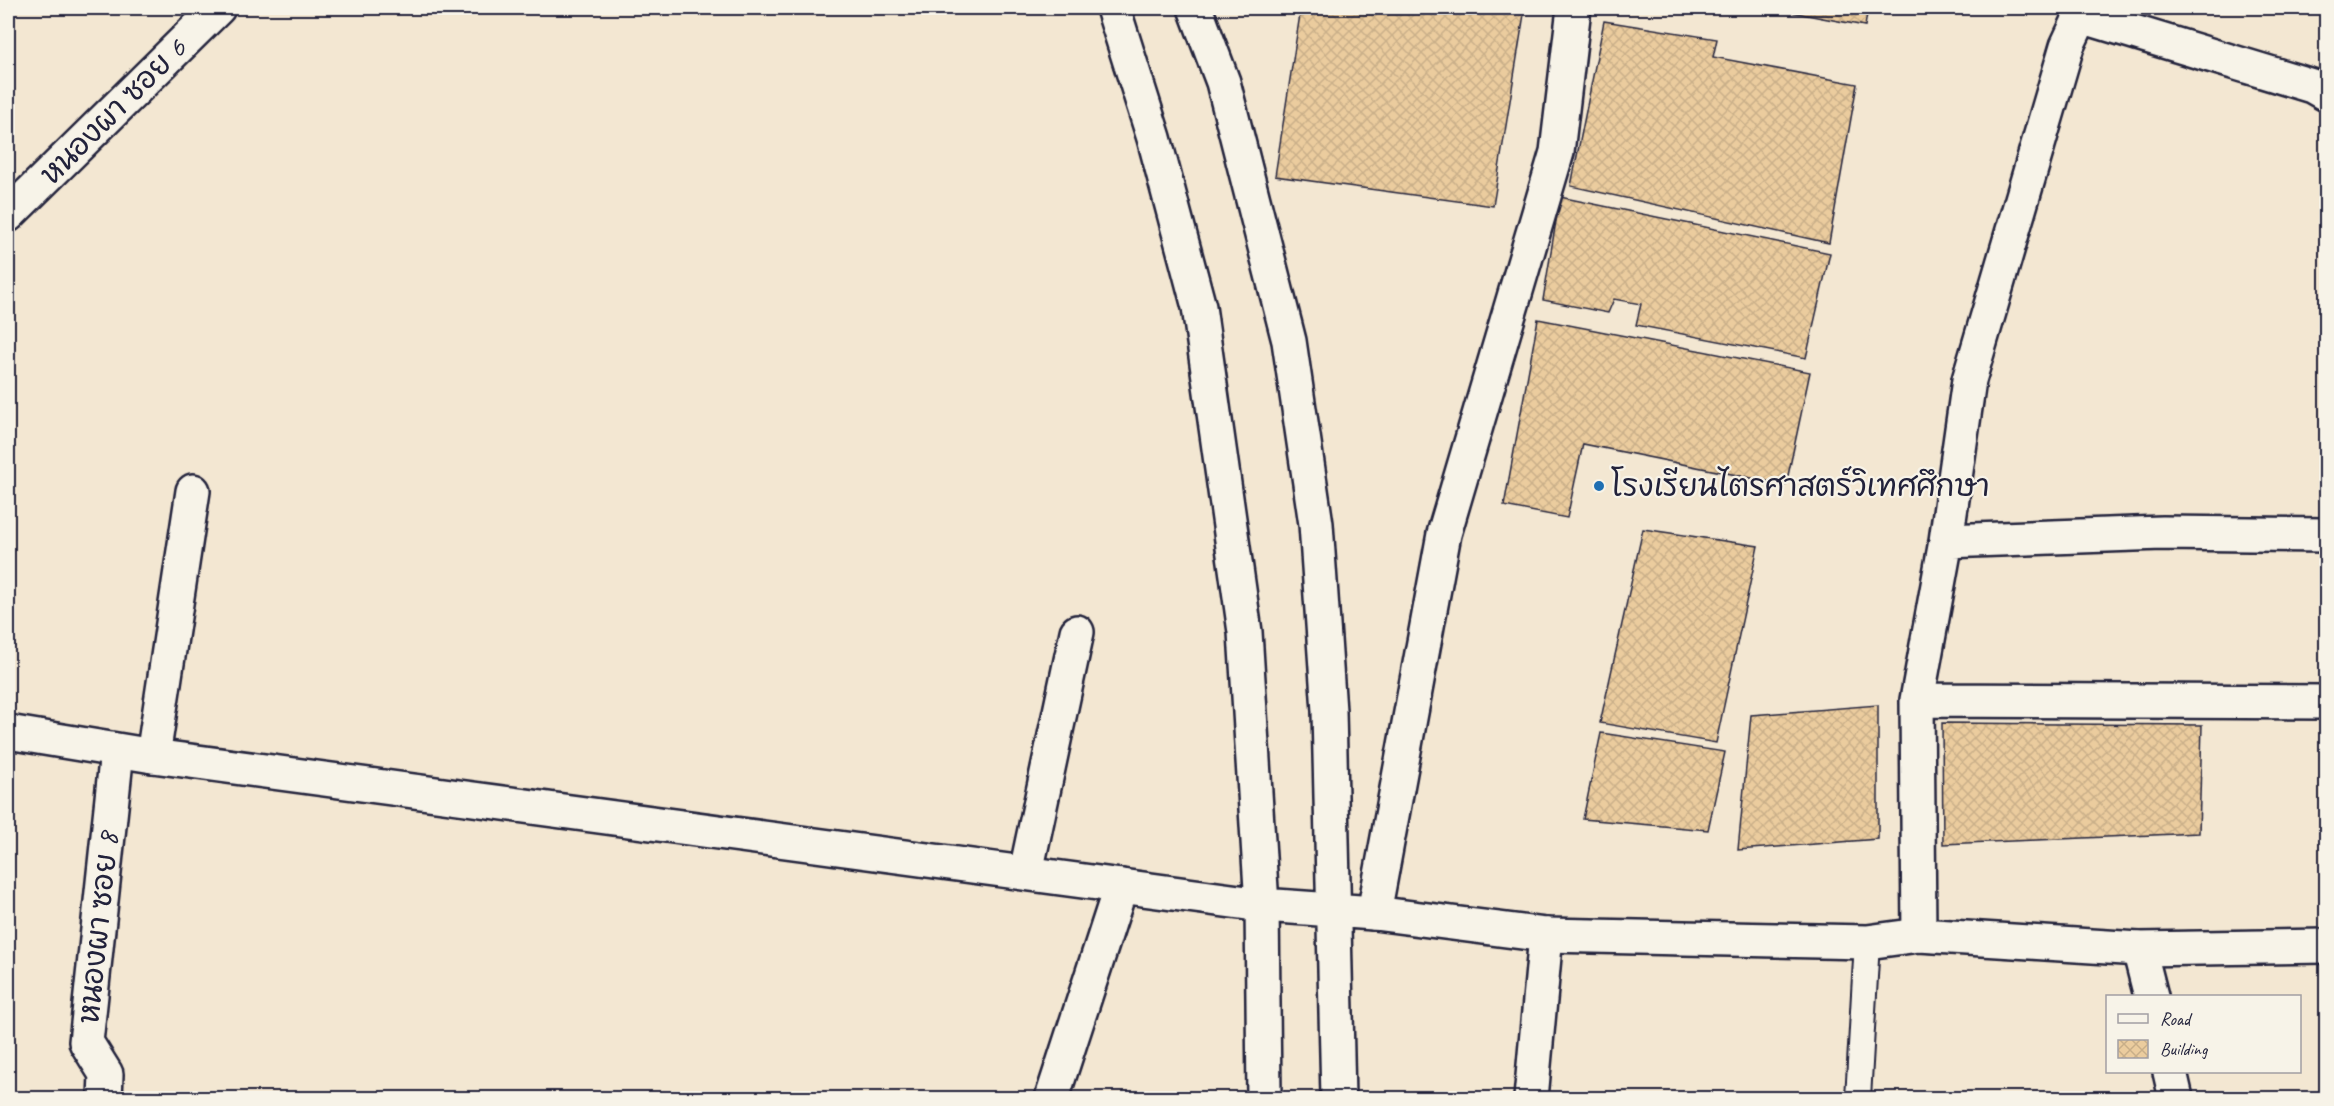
<svg xmlns="http://www.w3.org/2000/svg" width="2334" height="1106" viewBox="0 0 2334 1106" font-family="Caveat,'Playpen Sans Thai',sans-serif">
<style>
.building{fill:url(#building-cross-hatch);stroke:#22223b;stroke-width:1.5}
.lines{fill:none;stroke-linecap:round;stroke-linejoin:round}
.lane-casing{stroke:#22223b;stroke-width:28}
.street-casing{stroke:#22223b;stroke-width:38}
.secondary-casing{stroke:#22223b;stroke-width:38}
.lane{stroke:#f7f3e8;stroke-width:24}
.street{stroke:#f7f3e8;stroke-width:33}
.secondary{stroke:#f7f3e8;stroke-width:33}
.poi-dot{fill:#1f6fb2;stroke:#f7f3e8;stroke-width:2}
.labels{text-anchor:middle;dominant-baseline:central;stroke-width:4.5;stroke-linejoin:round;paint-order:stroke}
.street-label{font-size:30px;fill:#22223b;stroke:#f7f3e8}
.poi-label{font-size:30px;fill:#22223b;stroke:#f7f3e8;text-anchor:start}
</style>
<defs>
<pattern id="building-cross-hatch" width="8" height="8" patternUnits="userSpaceOnUse" patternTransform="scale(1.5)"><rect width="8" height="8" fill="#ebcc9e"/><path d="M0 0l8 8M0 8l8-8" fill="none" stroke="#c9af89"/></pattern>
</defs>
<rect width="100%" height="100%" fill="#f3e7d2"/>
<filter id="ink" filterUnits="userSpaceOnUse"><feTurbulence type="fractalNoise" baseFrequency=".0167" numOctaves="2"/><feDisplacementMap in="SourceGraphic" scale="12" xChannelSelector="R" yChannelSelector="G"/><feConvolveMatrix kernelMatrix="1 2 1 2 8 2 1 2 1" color-interpolation-filters="sRGB"/></filter>
<g filter="url(#ink)">
<path class="building" d="M 1301,8 L 1525,8 L 1493,206 L 1275,176 Z
M 1770,8 L 1868,8 L 1865,26 Z
M 1604,21 L 1717,39 L 1713,57 L 1857,84 L 1829,243 L 1571,186 Z
M 1560,197 L 1830,253 L 1806,358 L 1636,325 L 1641,304 L 1614,299 L 1608,313 L 1543,300 Z
M 1538,319 L 1810,372 L 1786,485 L 1583,444 L 1567,518 L 1504,506 Z
M 1643,529 L 1758,546 L 1716,743 L 1600,723 Z
M 1878,705 L 1878,839 L 1738,850 L 1751,715 Z
M 1942,723 L 2202,725 L 2199,833 L 1943,844 Z
M 1601,733 L 1725,752 L 1708,830 L 1583,819 Z"/>
<g class="lines">
<g class="lane-casing">
<path id="lane" d="M 1858,1098 L 1867,942"/>
</g>
<g class="street-casing">
<path id="street" d="M 8,215 L 218,8
M 1946,541 L 2162,533 L 2326,535
M 1917,700 L 2326,702
M 153,756 L 193,491
M 1026,872 L 1077,632
M 1374,913 L 1444,534 L 1557,152 L 1574,8
M 1919,935 L 1917,700 L 1946,541 L 1969,380 L 2067,46 L 2081,16 L 2312,86 L 2326,94
M 2139,949 L 2151,996
M 2170,1072 L 2176,1098
M 105,1098 L 106,1074 L 86,1042 L 117,751
M 1052,1098 L 1121,886
M 1531,1098 L 1546,935"/>
</g>
<g class="secondary-casing">
<path id="secondary" d="M 1113,8 L 1154,138 L 1199,307 L 1245,632 L 1262,905 L 1264,1098
M 1195,8 L 1223,82 L 1289,341 L 1316,524 L 1329,711 L 1338,1098
M 8,732 L 153,756 L 1262,905 L 1374,913 L 1546,935 L 1867,942 L 1919,935 L 2139,949 L 2326,946"/>
</g>
<use href="#lane" class="lane"/>
<use href="#street" class="street"/>
<use href="#secondary" class="secondary"/>
</g>
</g>
<circle class="poi-dot" cx="1599" cy="486" r="6"/>
<g class="labels">
<g class="street-label">
<text transform="translate(113 111) rotate(-45)">หนองผา ซอย 6</text>
<text transform="translate(98 928) rotate(-84)">หนองผา ซอย 8</text>
</g>
<g class="poi-label">
<text x="1611" y="486">โรงเรียนไตรศาสตร์วิเทศศึกษา</text>
</g>
</g>
<rect width="2334" height="1106" fill="none" stroke="#f7f3e8" stroke-width="30"/>
<rect x="15" y="15" width="2304" height="1076" fill="none" stroke="#22223b" stroke-width="2" filter="url(#ink)"/>
<rect x="2106" y="995" width="195" height="78" fill="#f7f3e8" stroke="#a29fa3" stroke-width="1.5"/>
<rect x="2118" y="1014" width="30" height="9" fill="#f7f3e8" stroke="#a29fa3" stroke-width="1.5"/>
<text x="2160" y="1025" font-size="18" fill="#22223b">Road</text>
<rect x="2118" y="1040" width="30" height="18" fill="url(#building-cross-hatch)" stroke="#a29fa3" stroke-width="1.5"/>
<text x="2160" y="1055" font-size="18" fill="#22223b">Building</text>
</svg>
